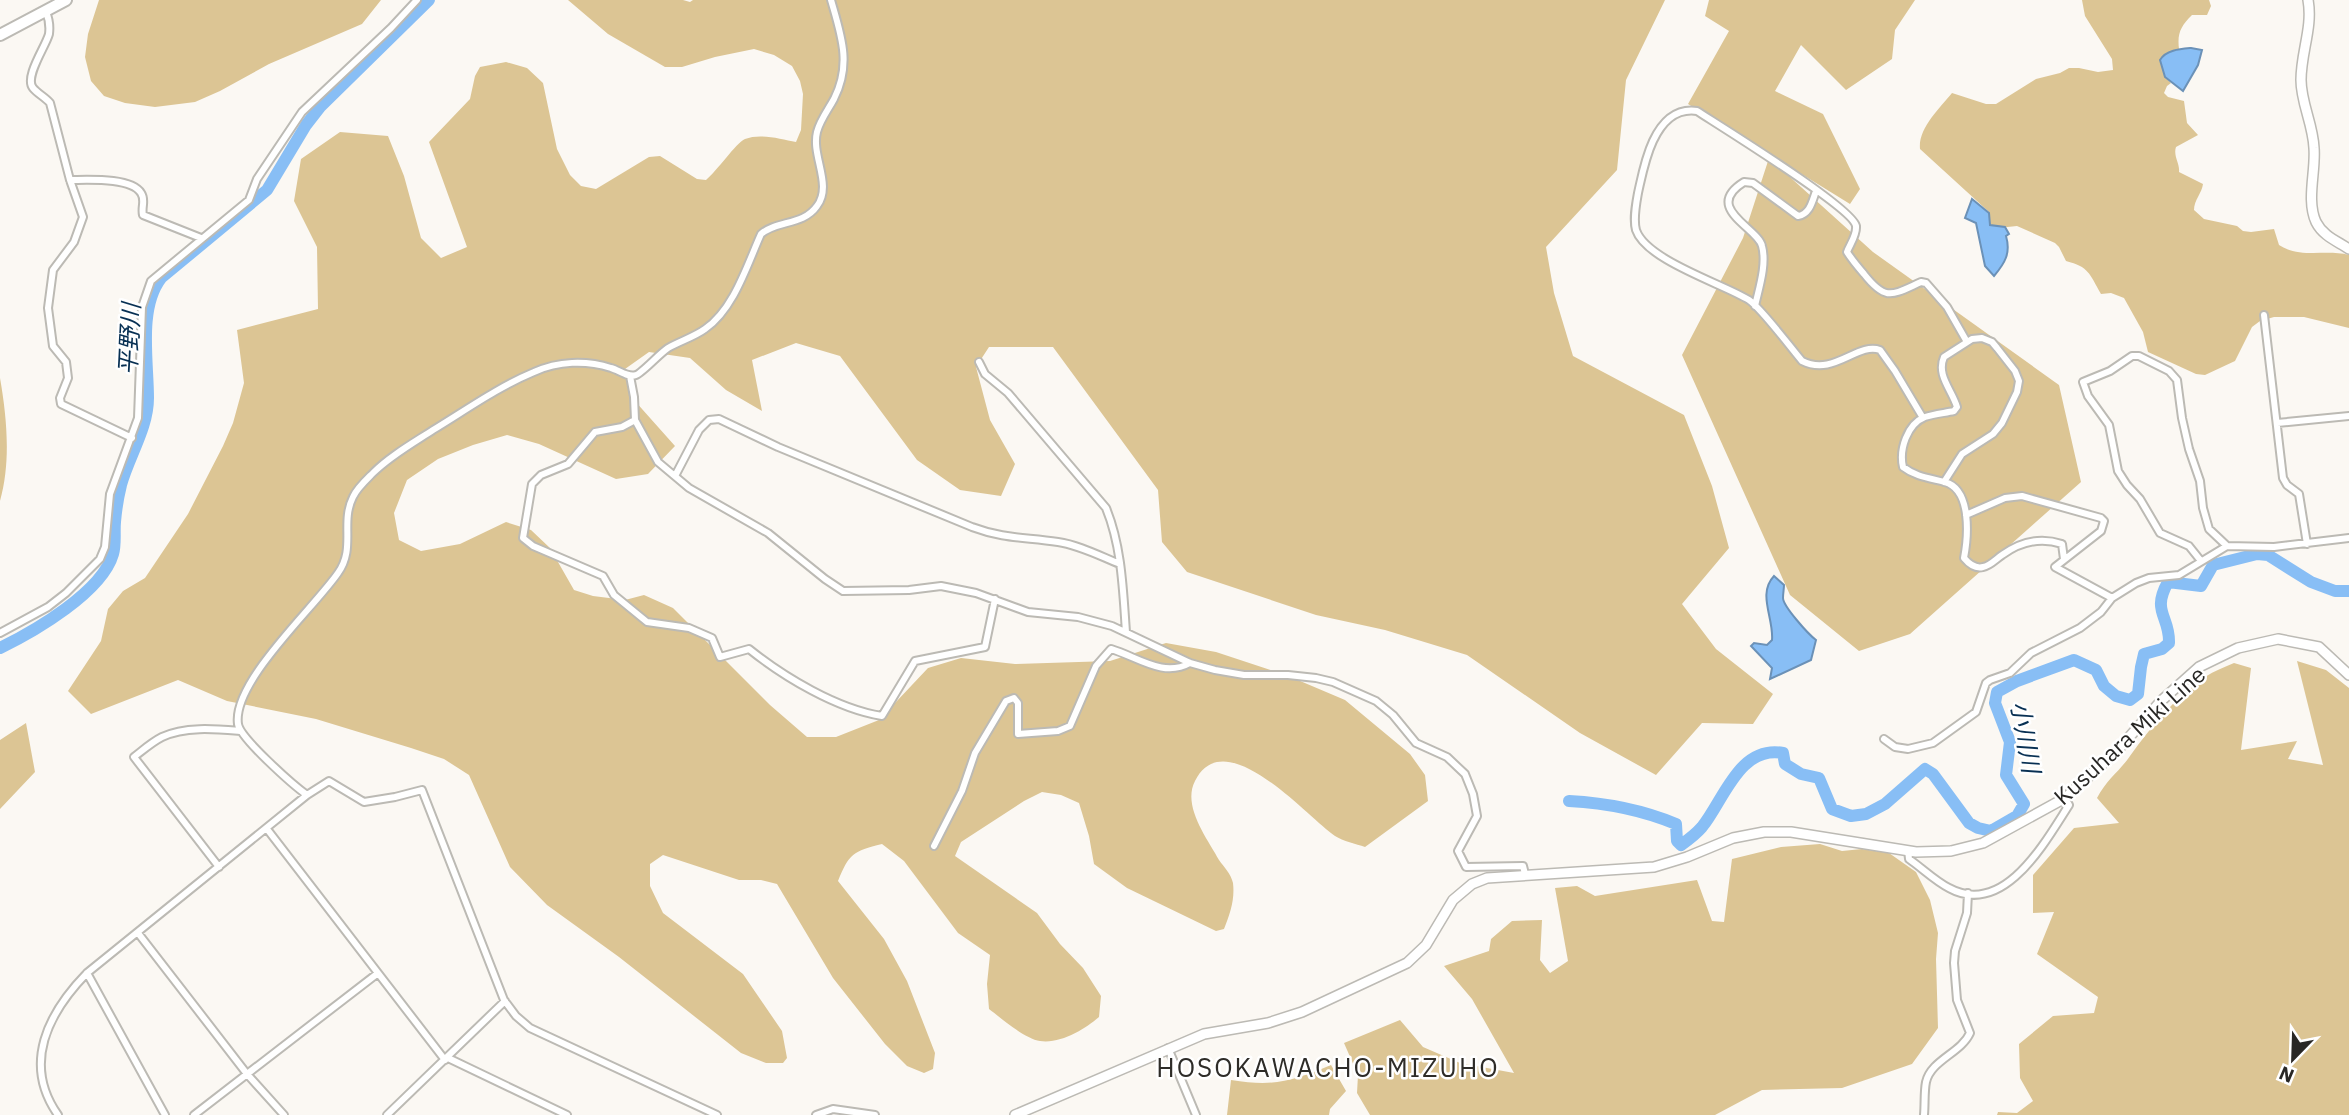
<svg xmlns="http://www.w3.org/2000/svg" width="2349" height="1115" viewBox="0 0 2349 1115" font-family="'IBM Plex Sans','Noto Sans JP',sans-serif">
<style>
.green{fill:#dcc594}
.water{fill:#88bef5;stroke:#6b91b7;stroke-width:2}
.lines{fill:none;stroke-linecap:round;stroke-linejoin:round}
.river{stroke:#88bef5;stroke-width:12}
.street-casing{stroke:#bcbab4;stroke-width:10}
.secondary-casing{stroke:#bcbab4;stroke-width:12}
.highway-casing{stroke:#bcbab4;stroke-width:14}
.street{stroke:#fff;stroke-width:6}
.secondary{stroke:#fff;stroke-width:9}
.highway{stroke:#fff;stroke-width:10}
.labels{text-anchor:middle;dominant-baseline:central;stroke-width:5;stroke-linejoin:round;paint-order:stroke}
.street-label{font-size:23px;fill:#282725;stroke:#fff}
.water-label{font-size:24px;font-style:italic;fill:#083053;stroke:#fff}
.quarter-label{font-size:26px;letter-spacing:2px;fill:#2e2c28;stroke:#fff}
</style>
<rect width="100%" height="100%" fill="#fbf8f3"/>
<path class="green" d="M 99,0 L 381,0 L 362,24 L 269,64 L 220,91 L 195,102 L 155,107 L 125,103 L 104,96 L 91,81 L 85,57 L 88,34 Z
M 568,0 L 683,0 L 690,2 L 693,0 L 1665,0 L 1626,80 L 1617,170 L 1546,247 L 1554,293 L 1573,356 L 1684,415 L 1712,486 L 1729,548 L 1682,604 L 1716,649 L 1773,694 L 1753,724 L 1702,723 L 1656,775 L 1580,733 L 1467,655 L 1385,630 L 1316,615 L 1187,572 L 1162,542 L 1158,490 L 1053,347 L 989,347 L 976,367 L 990,420 L 1015,464 L 1001,496 L 960,490 L 917,460 L 840,356 L 796,343 L 752,360 L 762,411 L 726,390 L 690,358 L 649,352 L 625,369 L 634,400 L 675,446 L 648,474 L 616,479 L 539,444 L 507,435 L 473,445 L 438,459 L 407,480 L 394,513 L 399,540 L 421,551 L 460,544 L 506,522 L 531,530 L 550,548 L 574,590 L 593,596 L 625,600 L 644,595 L 673,608 L 770,705 L 807,737 L 836,737 L 879,720 L 928,668 L 961,658 L 1015,664 L 1110,661 L 1166,643 L 1216,652 L 1286,675 L 1345,700 L 1410,754 L 1425,775 L 1428,801 L 1365,847 C 1356,844 1343,841 1335,836 C 1307,817 1225,721 1195,781 C 1182,806 1207,838 1219,860 C 1224,867 1231,874 1233,883 C 1235,900 1230,914 1224,929 L 1216,931 L 1127,888 L 1094,864 L 1089,836 L 1079,803 L 1061,795 L 1042,792 L 1024,801 L 961,842 L 955,856 L 1037,913 L 1060,944 L 1083,968 L 1101,996 L 1099,1017 C 1085,1029 1061,1044 1040,1041 C 1025,1039 1001,1018 989,1009 L 987,984 L 990,955 L 958,933 L 904,861 L 882,844 C 853,851 849,854 838,881 L 884,939 L 907,981 L 935,1053 L 933,1069 L 924,1073 L 907,1066 L 885,1044 L 833,978 L 777,884 L 761,880 L 739,880 L 663,855 L 650,864 L 650,886 L 663,913 L 743,974 L 782,1031 L 787,1058 L 783,1063 L 766,1063 L 741,1053 L 619,957 L 547,905 L 510,867 L 469,775 L 444,759 L 411,748 L 316,719 L 227,701 L 178,680 L 91,714 L 68,691 L 101,641 L 108,609 L 123,591 L 145,578 L 188,514 L 223,446 L 233,423 L 244,383 L 237,330 L 318,309 L 317,247 L 294,201 L 301,159 L 340,132 L 388,136 L 404,176 L 421,238 L 441,258 L 467,247 L 429,142 L 470,99 L 475,76 L 480,67 L 506,62 L 527,68 L 543,83 L 557,149 L 570,175 L 581,186 L 596,189 L 649,157 L 660,156 L 697,179 L 706,180 C 717,171 736,143 745,139 C 760,133 781,139 796,142 L 801,130 L 803,94 L 800,81 L 792,66 L 774,55 L 754,49 L 715,57 L 682,67 L 665,67 L 608,34 Z
M 1709,0 L 1915,0 L 1895,30 L 1892,59 L 1846,90 L 1801,45 L 1775,91 L 1823,114 L 1860,189 L 1850,204 L 1688,104 L 1729,31 L 1705,16 Z
M 2082,0 L 2209,0 L 2211,6 L 2207,15 L 2192,15 C 2181,26 2177,33 2179,49 L 2163,56 L 2165,77 L 2171,83 L 2167,86 L 2164,93 L 2168,97 L 2184,101 L 2187,123 L 2198,135 L 2176,147 C 2173,156 2180,163 2179,172 L 2203,184 C 2202,193 2194,200 2194,210 L 2204,219 L 2237,226 L 2243,231 L 2251,232 L 2274,229 L 2279,245 C 2301,259 2325,249 2349,255 L 2349,328 L 2304,317 L 2274,317 L 2260,321 L 2252,327 L 2235,361 L 2205,375 L 2196,374 L 2148,352 L 2143,332 L 2124,298 L 2111,293 L 2101,294 C 2089,273 2089,267 2066,261 L 2059,247 L 2055,243 L 2017,226 L 1998,228 L 1990,225 L 1989,212 L 1920,149 C 1918,128 1940,108 1952,93 L 1986,104 L 1996,104 L 2036,79 L 2060,73 L 2069,68 L 2079,68 L 2098,72 L 2113,70 L 2112,59 L 2085,16 Z
M 1769,158 L 1873,252 L 2059,385 L 2081,482 L 1910,634 L 1859,651 L 1790,595 L 1682,355 L 1743,238 Z
M 0,378 C 7,418 11,462 0,501 Z
M 2297,661 L 2326,670 L 2349,688 L 2349,1115 L 1997,1115 L 1998,1112 L 2017,1113 L 2033,1101 L 2020,1078 L 2019,1044 L 2053,1016 L 2094,1013 L 2098,997 L 2037,954 L 2054,912 L 2033,913 L 2033,875 L 2074,828 L 2119,823 L 2097,798 C 2107,779 2119,772 2130,756 C 2151,727 2175,697 2205,677 C 2214,671 2225,667 2234,663 L 2251,668 L 2241,750 L 2297,741 L 2288,759 L 2323,765 Z
M 26,723 L 35,772 L 0,809 L 0,740 Z
M 1820,844 L 1842,851 L 1862,849 L 1889,853 L 1916,872 L 1930,900 L 1938,933 L 1936,959 L 1938,1028 L 1912,1064 L 1842,1088 L 1762,1090 L 1715,1115 L 1370,1115 L 1357,1093 L 1358,1075 L 1344,1043 L 1400,1020 L 1423,1047 L 1460,1063 L 1514,1073 L 1472,999 L 1444,966 L 1489,951 L 1491,939 L 1512,921 L 1542,920 L 1540,960 L 1550,973 L 1568,961 L 1555,888 L 1577,886 L 1595,896 L 1697,880 L 1712,921 L 1724,922 L 1732,859 L 1781,847 Z
M 1331,1065 L 1346,1091 L 1330,1109 L 1329,1115 L 1227,1115 L 1231,1080 C 1275,1087 1292,1081 1331,1065 Z"/>
<path class="water" d="M 2191,48 L 2202,50 L 2198,65 L 2183,91 L 2165,77 L 2160,60 C 2166,50 2180,49 2191,48 Z
M 1972,199 L 1989,213 L 1990,225 L 2005,227 L 2009,234 L 2006,236 C 2011,253 2005,263 1994,276 L 1985,266 L 1976,223 L 1965,218 Z
M 1774,576 L 1784,585 C 1784,589 1783,593 1783,598 C 1783,606 1808,634 1816,640 L 1811,660 L 1770,679 L 1772,668 L 1751,646 L 1754,643 L 1767,645 L 1772,640 C 1774,618 1757,594 1774,576 Z"/>
<g class="lines">
<path class="river" d="M 0,648 C 35,631 102,592 113,554 C 116,544 114,532 115,522 C 116,510 118,497 121,485 C 129,456 148,428 148,398 C 148,361 138,308 161,278 L 267,190 L 306,125 L 320,107 L 429,0
M 1569,801 C 1607,803 1640,809 1676,824 L 1677,841 L 1681,845 C 1688,840 1696,834 1702,827 C 1724,800 1739,745 1783,753 L 1785,764 L 1801,774 L 1819,778 L 1832,809 L 1851,816 L 1866,814 L 1885,804 L 1925,769 L 1933,774 L 1969,823 L 1978,828 L 1991,831 L 2017,816 L 2024,804 L 2006,775 L 2010,742 L 1995,703 L 1997,692 L 2017,681 L 2074,660 L 2096,670 L 2104,686 L 2116,696 L 2130,700 L 2138,694 L 2141,667 L 2144,654 L 2162,649 L 2169,643 C 2170,616 2151,612 2168,582 L 2201,586 L 2213,565 L 2257,554 L 2268,555 L 2311,582 L 2335,591 L 2349,591"/>
<g class="street-casing">
<path id="street" d="M 46,12 C 49,19 50,26 49,34 C 46,46 24,77 33,88 C 38,94 45,97 50,103 L 70,180 L 83,217 L 74,242 L 53,270 L 48,308 L 53,346 L 66,362 L 68,378 L 60,398 L 61,404 L 132,438
M 70,180 C 87,180 131,177 141,193 C 146,200 141,207 143,215 L 201,238
M 1755,306 C 1759,288 1767,264 1762,246 C 1758,228 1702,208 1744,182 L 1753,183 L 1798,216 C 1810,214 1812,202 1816,191
M 2264,315 L 2283,478 L 2287,485 L 2299,494 L 2307,544
M 979,362 L 985,374 L 1008,393 L 1106,508 C 1122,547 1123,591 1126,632
M 630,376 L 634,397 L 635,420 L 658,462 L 689,488 L 768,533 L 825,579 L 843,591 L 909,590 L 941,586 L 976,593 L 1028,612 L 1078,617 L 1112,626 L 1190,663 L 1215,670 L 1244,675 L 1288,675 L 1316,678 L 1333,682 L 1376,701 L 1393,715 L 1416,743 L 1447,757 L 1465,774 L 1473,794 L 1477,816 L 1458,851 L 1466,867 L 1523,866 L 1525,874
M 1923,418 L 1895,371 L 1880,350 C 1857,342 1834,377 1802,361 C 1790,347 1762,309 1749,300 C 1723,284 1646,260 1636,230 C 1633,219 1636,204 1638,193 C 1642,175 1645,158 1653,141 C 1662,122 1675,108 1697,111 C 1720,126 1853,208 1856,226 C 1857,235 1850,244 1847,252 C 1852,260 1858,267 1864,274 C 1886,302 1892,295 1921,282 L 1926,283 L 1947,307 L 1967,342
M 635,420 L 622,427 L 595,432 L 568,464 L 541,475 L 532,484 L 523,538 L 533,546 L 603,576 L 614,595 L 647,622 L 689,628 L 712,638 L 720,657 L 749,649 C 784,677 837,709 882,716 L 915,661 L 985,647 L 995,599
M 2277,423 L 2349,416
M 675,476 L 699,430 L 709,420 L 719,419 L 778,447 L 972,527 C 1004,539 1025,537 1058,542 C 1079,545 1100,556 1120,564
M 1944,482 L 1962,454 L 1993,434 L 2002,423 L 2017,392 L 2019,381 L 2015,371 L 1997,348 L 1992,342 L 1982,338 L 1972,339 L 1944,357 C 1936,375 1952,390 1957,407 L 1954,411 C 1945,413 1934,414 1925,417 C 1907,424 1899,450 1903,467 C 1916,477 1930,478 1945,482 C 1972,490 1968,537 1964,558 C 1969,564 1975,569 1983,567 C 1990,566 1996,559 2002,555 C 2020,542 2041,537 2062,544 L 2064,559
M 1966,515 L 2005,498 L 2022,496 L 2101,518 L 2104,521 L 2101,531 L 2055,567 L 2112,598
M 2201,561 L 2189,546 L 2160,533 L 2140,499 L 2127,485 L 2118,471 L 2109,425 L 2088,396 L 2083,382 L 2110,371 L 2132,356 L 2139,356 L 2169,371 L 2177,380 L 2182,418 L 2189,449 L 2200,481 L 2203,508 L 2209,529 L 2227,546
M 0,633 L 48,607 L 66,593 L 100,559 L 105,547 L 110,494 L 138,418 L 142,307 L 151,281 L 249,200 L 257,179 L 302,112 L 391,28 L 417,0
M 1884,739 L 1895,747 L 1908,749 L 1933,743 L 1976,712 L 1986,683 L 1990,680 L 2010,673 L 2031,653 L 2080,628 L 2101,612 L 2112,598 L 2136,583 L 2149,578 L 2179,575 L 2227,546 L 2274,547 L 2349,538
M 307,795 C 293,785 240,738 238,724 C 232,682 314,608 338,573 C 356,548 340,523 353,497 C 357,488 366,480 373,473 C 390,456 413,443 433,430 C 466,410 498,387 534,372 C 558,361 586,360 611,368 C 619,370 628,378 636,375 C 642,373 659,354 668,348 C 680,341 694,337 705,329 C 734,309 747,265 761,234 C 777,220 803,226 817,206 C 833,185 811,156 817,132 C 820,120 828,110 834,99 C 852,64 841,35 831,0
M 267,829 L 445,1060
M 934,846 L 962,791 L 975,753 L 1006,701 L 1014,698 L 1018,703 L 1018,734 L 1058,731 L 1070,726 L 1096,666 L 1111,649 C 1138,657 1163,678 1190,663
M 1908,850 L 1909,859 C 1922,868 1935,881 1949,888 C 2004,918 2045,842 2069,805 L 2065,798
M 219,867 L 134,757 C 143,750 152,742 162,737 C 185,726 216,729 240,731
M 138,933 L 247,1074 L 284,1115
M 87,973 L 165,1115
M 1168,1048 L 1196,1115
M 448,1058 L 567,1115
M 58,1115 C 22,1064 48,1013 87,973 L 307,795 L 329,781 L 364,802 L 395,797 L 422,790 L 504,1000 L 516,1016 L 530,1028 L 717,1115
M 194,1115 L 378,973
M 387,1115 L 505,1001
M 816,1115 L 833,1109 L 875,1115
M 1924,1115 C 1925,1104 1924,1092 1926,1082 C 1931,1060 1961,1053 1970,1033 L 1957,1000 L 1954,963 L 1955,951 L 1967,913 L 1968,893"/>
</g>
<g class="secondary-casing">
<path id="secondary" d="M 2308,0 C 2313,27 2301,52 2301,80 C 2301,103 2313,124 2314,148 C 2316,171 2306,200 2316,222 C 2323,236 2337,241 2349,249
M 1015,1115 L 1204,1034 L 1268,1023 L 1302,1012 L 1407,963 L 1426,945 L 1453,900 L 1472,884 L 1487,878 L 1654,867 L 1687,857 L 1733,838 L 1764,832 L 1791,832 L 1916,852 L 1951,851 L 1983,843 L 2065,798 L 2116,752 L 2161,701 L 2199,667 L 2238,648 L 2278,639 L 2319,647 L 2349,675"/>
</g>
<g class="highway-casing">
<path id="highway" d="M 0,35 L 66,0"/>
</g>
<use href="#street" class="street"/>
<use href="#secondary" class="secondary"/>
<use href="#highway" class="highway"/>
</g>
<g class="labels">
<g class="street-label">
<text transform="translate(2129 735) rotate(-42)">Kusuhara Miki Line</text>
</g>
<g class="water-label">
<text transform="translate(129 339) rotate(-87)">平野川</text>
<text transform="translate(2026 737) rotate(80)">小川川</text>
</g>
<g class="quarter-label">
<text x="1328" y="1067">HOSOKAWACHO-MIZUHO</text>
</g>
</g>
<g transform="translate(2293 1059) rotate(203)" stroke="#ffffff" stroke-width="5" paint-order="stroke">
<path d="M0-5L12 26L0 18L-12 26Z" fill="#282725"/>
<text y="-10" font-size="19" font-weight="bold" text-anchor="middle" fill="#282725">N</text>
</g>
</svg>
